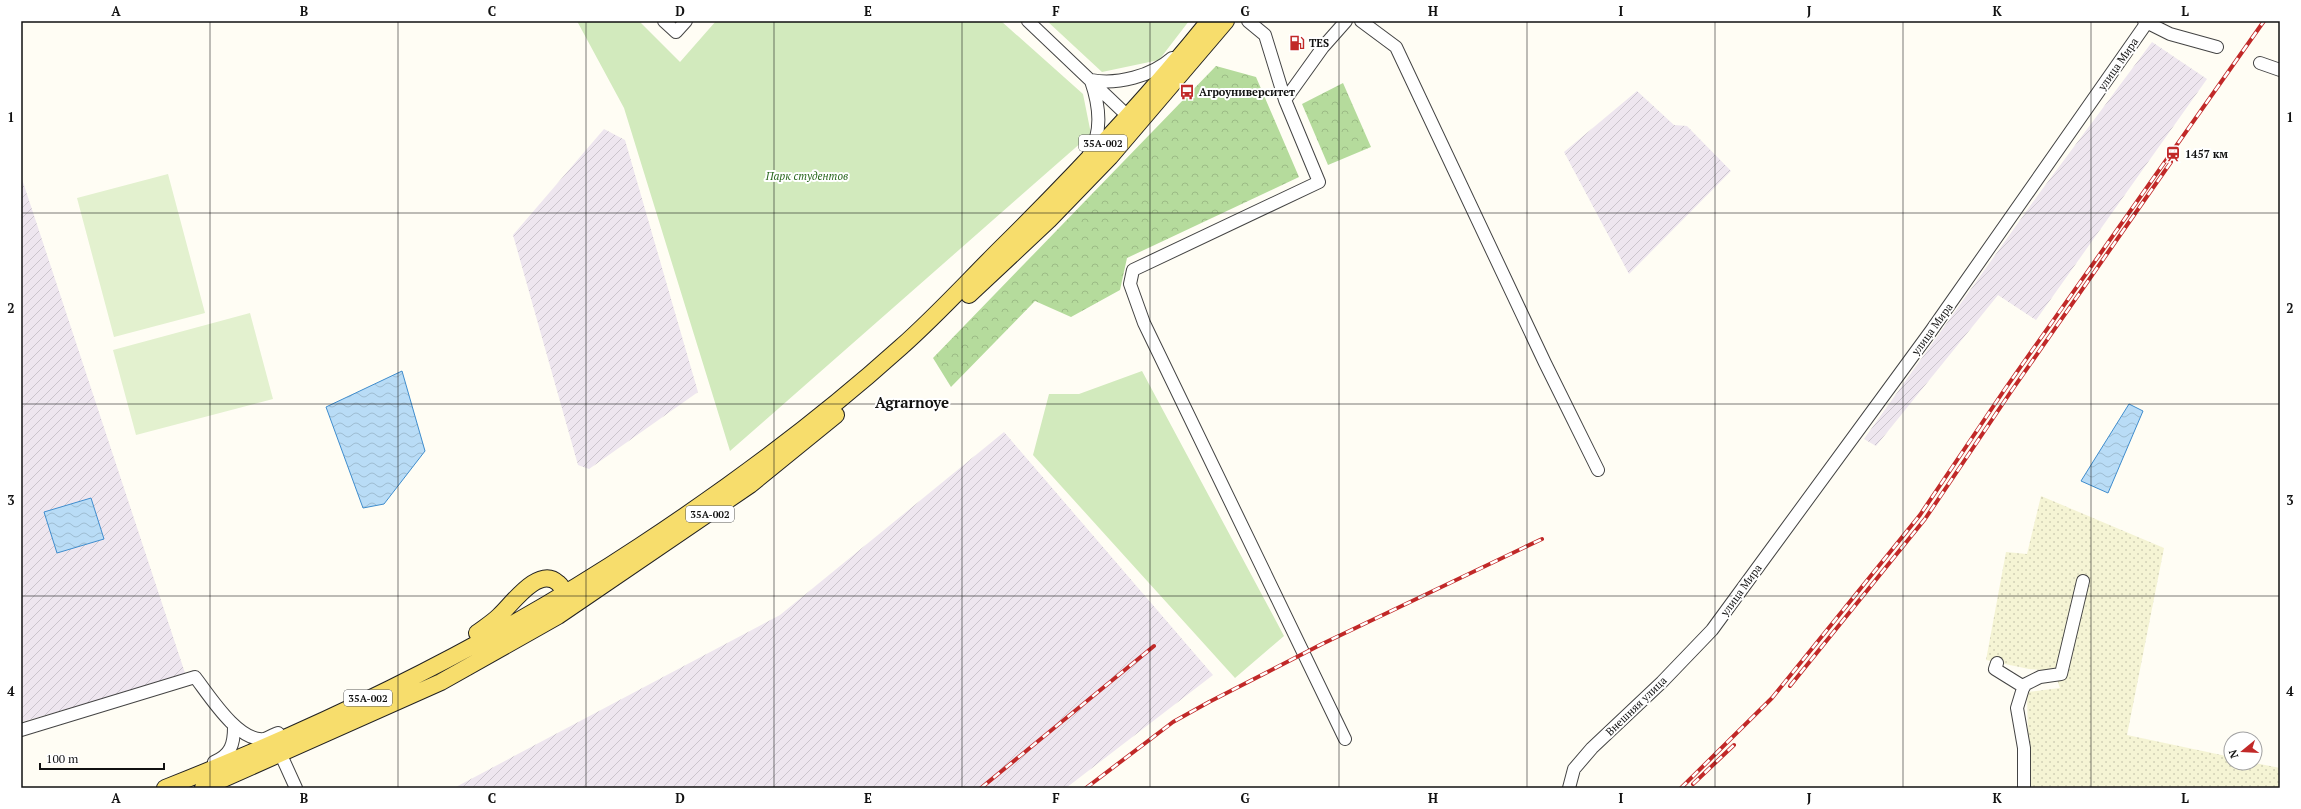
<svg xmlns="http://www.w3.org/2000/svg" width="2301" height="809" viewBox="0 0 2301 809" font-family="'PT Serif',serif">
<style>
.industrial{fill:url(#industrial-furrows)}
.farmland{fill:url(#farmland-dots)}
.grass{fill:#d2eabd}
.forest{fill:url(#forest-crowns)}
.pitch{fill:#e3f1cf}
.water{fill:url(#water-waves);stroke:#408dcd}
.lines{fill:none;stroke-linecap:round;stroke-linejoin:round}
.minor-casing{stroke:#444;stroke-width:14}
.major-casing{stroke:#222;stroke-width:18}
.minor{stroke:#fff;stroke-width:12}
.major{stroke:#f7dd6c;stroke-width:16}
.rail-casing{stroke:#c12928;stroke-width:4}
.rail{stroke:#fff;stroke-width:2.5;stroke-dasharray:8;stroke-linecap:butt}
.grid{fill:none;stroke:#111;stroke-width:1;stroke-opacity:0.55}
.labels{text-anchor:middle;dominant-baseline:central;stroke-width:4;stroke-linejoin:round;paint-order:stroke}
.shield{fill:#fff;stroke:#585858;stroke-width:1}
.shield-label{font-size:10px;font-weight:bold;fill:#111}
.poi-label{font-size:11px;font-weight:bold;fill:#111;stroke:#fff;text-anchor:start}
.street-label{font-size:11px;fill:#111;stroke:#fff}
.park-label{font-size:11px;font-style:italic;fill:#2b6920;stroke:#fff}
.district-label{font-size:15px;font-weight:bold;fill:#111;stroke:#fff}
.neatline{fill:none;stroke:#111;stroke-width:1.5}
.grid-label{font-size:13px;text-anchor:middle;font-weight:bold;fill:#111}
</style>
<defs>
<pattern id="industrial-furrows" width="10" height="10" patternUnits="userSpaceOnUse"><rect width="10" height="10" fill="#eee6ef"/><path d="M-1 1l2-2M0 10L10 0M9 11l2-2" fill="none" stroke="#cbc4cc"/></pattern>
<pattern id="farmland-dots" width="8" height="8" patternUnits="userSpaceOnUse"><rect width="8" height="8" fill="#f5f4d4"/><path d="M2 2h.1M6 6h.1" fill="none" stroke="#d1d0b5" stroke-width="1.8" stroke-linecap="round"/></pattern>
<pattern id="forest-crowns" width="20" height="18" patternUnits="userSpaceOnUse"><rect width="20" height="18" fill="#b5db9c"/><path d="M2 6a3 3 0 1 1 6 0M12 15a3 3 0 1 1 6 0" fill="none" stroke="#9bbb85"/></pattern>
<pattern id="water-waves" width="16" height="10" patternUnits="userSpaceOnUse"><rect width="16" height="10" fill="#b9dcf6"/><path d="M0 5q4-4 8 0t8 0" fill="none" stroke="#9ebcd2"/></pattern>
</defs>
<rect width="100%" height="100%" fill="#fffdf4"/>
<path class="industrial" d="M 2152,42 L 2207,79 L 2036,320 L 1998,295 L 1876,446 L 1864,439 L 2038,195 Z
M 1637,91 L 1674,125 L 1687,126 L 1731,171 L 1629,274 L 1564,152 Z
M 604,129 L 625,140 L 698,392 L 589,469 L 578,465 L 513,235 Z
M 21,176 L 186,676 L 21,722 Z
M 1004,432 L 1213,675 L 1066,788 L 454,788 L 780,615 Z"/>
<path class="farmland" d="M 2041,496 L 2164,548 L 2127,735 L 2231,757 L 2231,763 L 2255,763 L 2280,768 L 2280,788 L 2029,788 L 2027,692 L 2060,688 L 2054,671 L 2029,669 L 1986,660 L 2006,552 L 2027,554 Z"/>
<path class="grass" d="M 577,21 L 639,21 L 680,62 L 716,21 L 1001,21 L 1083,94 L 1091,134 L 730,451 L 624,108 Z
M 1047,21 L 1189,21 L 1159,60 L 1102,72 Z
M 1142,371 L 1284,636 L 1235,678 L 1033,455 L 1049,394 L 1079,394 Z"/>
<path class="forest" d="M 1216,66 L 1256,77 L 1299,177 L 1127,258 L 1120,290 L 1071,317 L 1035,301 L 951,387 L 933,358 Z
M 1343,83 L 1371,147 L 1328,165 L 1302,104 Z"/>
<path class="pitch" d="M 168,174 L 205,313 L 114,337 L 77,198 Z
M 250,313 L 273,399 L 136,435 L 113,350 Z"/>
<path class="water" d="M 402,371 L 425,451 L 384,504 L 363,508 L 326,407 Z
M 2129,404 L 2143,411 L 2108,493 L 2081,481 Z
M 91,498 L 104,539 L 57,553 L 44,512 Z"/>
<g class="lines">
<g class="minor-casing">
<path id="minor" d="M 664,21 L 676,32 L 686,21
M 1028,21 L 1133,121
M 1248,21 L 1265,35 L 1285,100 L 1319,182 L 1133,270 L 1130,284 L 1144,323 L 1345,739
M 1361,21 L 1396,47 L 1545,363 L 1598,470
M 2144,21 L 2170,34 L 2217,47
M 2260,63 L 2280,70
M 1091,80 C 1117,85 1152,76 1172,58
M 1285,100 L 1323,47 L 1346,21
M 1089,154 C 1103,132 1099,104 1091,81
M 1997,663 L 1995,669 L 2024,687
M 21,730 L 195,677 C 209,695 238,742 264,739 C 268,738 274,734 278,733
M 281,755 L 296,788
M 214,762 C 231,755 234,744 234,727
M 1569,788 L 1574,769 L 1592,748 L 1662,682 L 1712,630 L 1931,331 L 2148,21
M 2024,788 L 2024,748 L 2017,708 L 2024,685 L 2040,677 L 2061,674 L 2083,581"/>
</g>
<g class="major-casing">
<path id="major" d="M 969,295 L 1049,220 L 1110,157 L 1226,21
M 477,633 C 485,627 493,622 499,616 C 512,604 539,565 558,583 C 564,588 565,596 563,603
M 165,788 C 330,723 492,644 640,546 C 731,486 820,420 901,347 C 936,316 967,282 1000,249 C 1073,177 1144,102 1209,21
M 203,788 L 441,682 L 558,616 L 750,485 L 836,415"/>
</g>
<use href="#minor" class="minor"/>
<use href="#major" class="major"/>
<g class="rail-casing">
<path id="rail" d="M 1790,686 L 1925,519 L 2010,393 L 2171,162
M 1693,784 L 1734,745
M 981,788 L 1154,646
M 1086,788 L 1173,722 L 1209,702 L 1322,644 L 1542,539
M 1681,788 L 1772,698 L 1920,515 L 2005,389 L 2264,21"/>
</g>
<use href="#rail" class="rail"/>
</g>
<path class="grid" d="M 210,21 L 210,788M 398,21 L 398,788M 586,21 L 586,788M 774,21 L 774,788M 962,21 L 962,788M 1150,21 L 1150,788M 1339,21 L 1339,788M 1527,21 L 1527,788M 1715,21 L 1715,788M 1903,21 L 1903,788M 2091,21 L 2091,788M 21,213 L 2280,213M 21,404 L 2280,404M 21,596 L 2280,596"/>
<defs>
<g id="fuel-bare" transform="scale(1.2)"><path d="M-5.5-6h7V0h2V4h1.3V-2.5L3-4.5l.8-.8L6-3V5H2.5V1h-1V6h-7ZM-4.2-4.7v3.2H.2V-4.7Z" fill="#c12928" stroke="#fff" stroke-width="2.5" paint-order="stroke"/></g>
<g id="bus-bare" transform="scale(1.2)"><path d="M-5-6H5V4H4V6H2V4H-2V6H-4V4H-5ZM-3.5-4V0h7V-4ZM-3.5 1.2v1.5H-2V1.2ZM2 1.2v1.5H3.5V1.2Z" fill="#c12928" stroke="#fff" stroke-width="2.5" paint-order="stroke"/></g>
<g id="station-bare" transform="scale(1.2)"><path d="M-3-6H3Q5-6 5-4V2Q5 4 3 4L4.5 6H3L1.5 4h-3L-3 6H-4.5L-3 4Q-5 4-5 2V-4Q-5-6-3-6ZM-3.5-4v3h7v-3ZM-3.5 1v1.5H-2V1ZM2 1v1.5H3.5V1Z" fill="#c12928" stroke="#fff" stroke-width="2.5" paint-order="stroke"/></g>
</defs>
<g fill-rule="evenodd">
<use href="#fuel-bare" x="1297" y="43"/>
<use href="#bus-bare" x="1187" y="92"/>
<use href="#station-bare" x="2173" y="154"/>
</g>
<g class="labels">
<g class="shield">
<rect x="1079" y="135" width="48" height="16" rx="3"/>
<rect x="686" y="506" width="48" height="16" rx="3"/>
<rect x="344" y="690" width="48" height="16" rx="3"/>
</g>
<g class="shield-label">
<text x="1103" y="143">35А-002</text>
<text x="710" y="514">35А-002</text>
<text x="368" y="698">35А-002</text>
</g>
<g class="poi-label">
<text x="1309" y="43">TES</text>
<text x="1199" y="92">Агроуниверситет</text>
<text x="2185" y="154">1457 км</text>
</g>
<g class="street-label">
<text transform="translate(2118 64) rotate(-55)">улица Мира</text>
<text transform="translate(1932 329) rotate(-54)">улица Мира</text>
<text transform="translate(1741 590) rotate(-54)">улица Мира</text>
<text transform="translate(1636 706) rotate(-44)">Внешняя улица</text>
</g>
<g class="park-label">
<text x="807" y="176">Парк студентов</text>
</g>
<g class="district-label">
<text x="912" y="402">Agrarnoye</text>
</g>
</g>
<rect width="2301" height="809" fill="none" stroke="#ffffff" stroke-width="44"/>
<g transform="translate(2243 751) rotate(252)"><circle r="19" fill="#ffffff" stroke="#a0a0a0"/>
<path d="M0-3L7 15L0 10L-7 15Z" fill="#c12928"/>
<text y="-6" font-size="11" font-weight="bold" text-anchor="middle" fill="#111111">N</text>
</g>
<path d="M40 763v6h124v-6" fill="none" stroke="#111111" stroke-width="2"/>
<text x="46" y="763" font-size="12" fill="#111111" stroke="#ffffff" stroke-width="3" paint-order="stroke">100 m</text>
<rect x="22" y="22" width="2257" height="765" class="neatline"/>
<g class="grid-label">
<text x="116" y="16">A</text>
<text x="304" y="16">B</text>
<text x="492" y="16">C</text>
<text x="680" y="16">D</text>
<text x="868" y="16">E</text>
<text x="1056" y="16">F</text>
<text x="1245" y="16">G</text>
<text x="1433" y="16">H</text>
<text x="1621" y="16">I</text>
<text x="1809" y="16">J</text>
<text x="1997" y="16">K</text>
<text x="2185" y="16">L</text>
<text x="11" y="122">1</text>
<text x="2290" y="122">1</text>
<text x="11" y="313">2</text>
<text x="2290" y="313">2</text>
<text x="11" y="505">3</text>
<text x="2290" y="505">3</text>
<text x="11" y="696">4</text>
<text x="2290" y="696">4</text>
<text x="116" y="803">A</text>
<text x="304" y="803">B</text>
<text x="492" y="803">C</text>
<text x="680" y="803">D</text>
<text x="868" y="803">E</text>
<text x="1056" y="803">F</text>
<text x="1245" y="803">G</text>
<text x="1433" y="803">H</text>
<text x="1621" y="803">I</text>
<text x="1809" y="803">J</text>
<text x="1997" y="803">K</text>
<text x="2185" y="803">L</text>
</g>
</svg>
